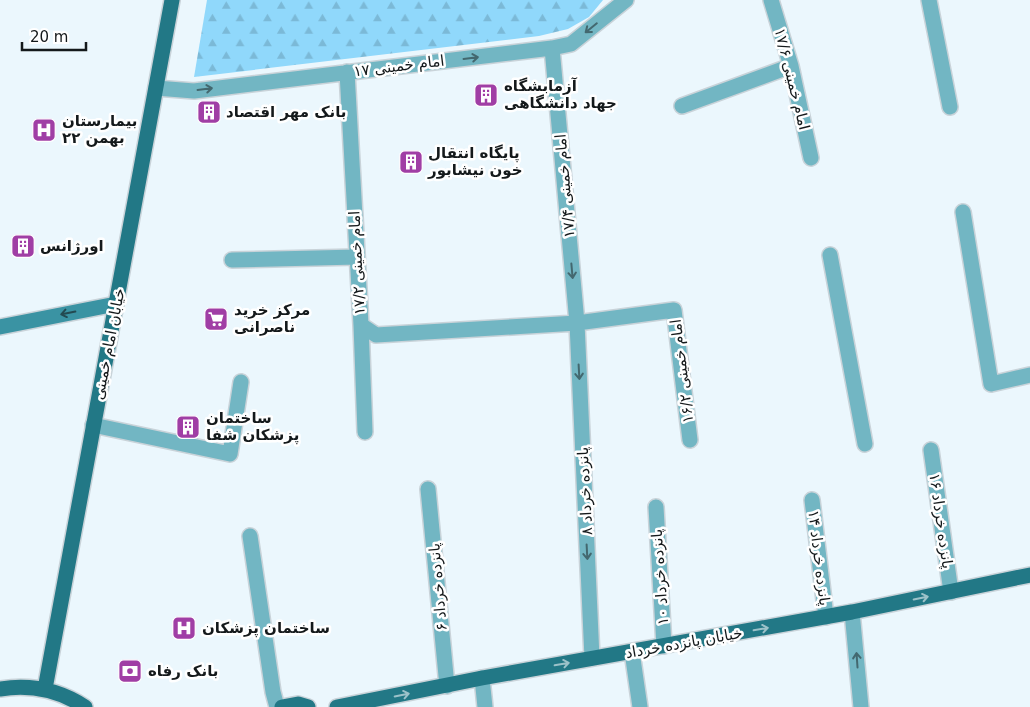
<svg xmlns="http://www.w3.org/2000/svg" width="1030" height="707" viewBox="0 0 1030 707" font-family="'DejaVu Sans','Noto Naskh Arabic',sans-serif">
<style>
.forest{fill:url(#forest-firs)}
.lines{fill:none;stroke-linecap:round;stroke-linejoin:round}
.street-casing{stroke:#c9d3d9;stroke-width:18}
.secondary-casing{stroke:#c9d3d9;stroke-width:18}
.primary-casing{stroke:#c9d3d9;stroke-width:18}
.street{stroke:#72b6c3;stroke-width:15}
.secondary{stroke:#3a93a3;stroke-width:15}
.primary{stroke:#227886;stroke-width:15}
.oneway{stroke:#43686f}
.oneway2{stroke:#234a51}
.oneway3{stroke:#9cc2c9}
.labels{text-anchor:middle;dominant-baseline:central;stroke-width:5;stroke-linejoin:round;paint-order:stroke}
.street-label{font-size:15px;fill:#14191b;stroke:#fff}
.poi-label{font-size:15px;font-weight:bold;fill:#14191b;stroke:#fff;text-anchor:start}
</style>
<defs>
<pattern id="forest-firs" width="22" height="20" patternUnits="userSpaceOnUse" patternTransform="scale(1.25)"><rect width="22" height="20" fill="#90d8fb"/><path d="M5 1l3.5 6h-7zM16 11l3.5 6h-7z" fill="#7bb9d7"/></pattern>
</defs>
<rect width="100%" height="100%" fill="#ebf7fd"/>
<path class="forest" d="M 207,0 L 603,0 L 589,17 L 568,29 L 539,36 L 194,77 Z"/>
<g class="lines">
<g class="street-casing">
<path id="street" d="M 771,0 L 791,66 L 811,158
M 929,0 L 950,107
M 552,48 L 577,323 L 592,658
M 347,72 L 361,325 L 376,335 L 577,323 L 674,310 L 690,440
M 156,88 L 194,91 L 552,48 L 571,44 L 626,0
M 682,106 L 791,66
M 963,212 L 991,384 L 1030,375
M 830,255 L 865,444
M 232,260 L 357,257
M 361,325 L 365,432
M 93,425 L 230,454 L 241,382
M 931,450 L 951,592
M 428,489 L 447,686
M 812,500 L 826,617
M 656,507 L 664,646
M 250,536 L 273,692 L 277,707
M 852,612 L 861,707
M 632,652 L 640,707
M 482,678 L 485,707"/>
</g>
<g class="secondary-casing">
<path id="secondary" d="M 0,327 L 116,304"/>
</g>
<g class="primary-casing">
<path id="primary" d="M 0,689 C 31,684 59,690 85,707
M 45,689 L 172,0
M 282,707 L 298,704 L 308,707
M 337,707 L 482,678 L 852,612 L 1030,575"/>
</g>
<use href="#street" class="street"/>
<use href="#secondary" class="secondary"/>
<use href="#primary" class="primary"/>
</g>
<defs><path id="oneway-shaft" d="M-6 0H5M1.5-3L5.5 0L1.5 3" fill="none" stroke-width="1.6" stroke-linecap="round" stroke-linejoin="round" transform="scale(1.25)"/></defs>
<g class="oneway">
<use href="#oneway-shaft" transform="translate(591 28) rotate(141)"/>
<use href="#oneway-shaft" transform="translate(471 58) rotate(-7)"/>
<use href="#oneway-shaft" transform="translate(205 89) rotate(-7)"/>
<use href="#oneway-shaft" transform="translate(572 271) rotate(85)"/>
<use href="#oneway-shaft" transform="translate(579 372) rotate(87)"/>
<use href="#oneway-shaft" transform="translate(587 552) rotate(87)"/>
<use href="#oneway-shaft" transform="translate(857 660) rotate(-94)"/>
</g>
<use class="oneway2" href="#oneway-shaft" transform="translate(68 313) rotate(169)"/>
<g class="oneway3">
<use href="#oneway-shaft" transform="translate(921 598) rotate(-12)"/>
<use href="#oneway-shaft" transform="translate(761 629) rotate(-10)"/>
<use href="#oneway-shaft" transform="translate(562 664) rotate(-10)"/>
<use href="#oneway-shaft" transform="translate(402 695) rotate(-11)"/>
</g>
<defs>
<g id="building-square" transform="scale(1.25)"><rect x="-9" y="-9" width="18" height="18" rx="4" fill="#a03ea5" stroke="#fff"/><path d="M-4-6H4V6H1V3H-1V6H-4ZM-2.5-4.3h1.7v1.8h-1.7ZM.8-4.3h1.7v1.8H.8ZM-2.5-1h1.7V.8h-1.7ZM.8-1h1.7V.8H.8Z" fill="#fff"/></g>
<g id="hospital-square" transform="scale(1.25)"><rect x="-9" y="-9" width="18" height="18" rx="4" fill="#a03ea5" stroke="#fff"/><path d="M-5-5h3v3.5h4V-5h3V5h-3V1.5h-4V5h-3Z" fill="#fff"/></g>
<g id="supermarket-square" transform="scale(1.25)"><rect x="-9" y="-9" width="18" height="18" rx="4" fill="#a03ea5" stroke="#fff"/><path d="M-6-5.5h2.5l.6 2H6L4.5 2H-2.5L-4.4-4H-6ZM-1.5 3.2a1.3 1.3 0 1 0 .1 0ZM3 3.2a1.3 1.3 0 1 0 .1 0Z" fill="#fff"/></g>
<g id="bank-square" transform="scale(1.25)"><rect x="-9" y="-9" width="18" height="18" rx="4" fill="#a03ea5" stroke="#fff"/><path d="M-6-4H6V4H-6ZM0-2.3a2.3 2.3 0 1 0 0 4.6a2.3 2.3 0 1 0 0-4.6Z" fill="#fff"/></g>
</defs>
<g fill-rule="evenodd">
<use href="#building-square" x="486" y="95"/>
<use href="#building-square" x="209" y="112"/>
<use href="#hospital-square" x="44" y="130"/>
<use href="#building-square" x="411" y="162"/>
<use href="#building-square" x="23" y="246"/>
<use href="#supermarket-square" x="216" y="319"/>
<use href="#building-square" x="188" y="427"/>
<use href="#hospital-square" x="184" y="628"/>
<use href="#bank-square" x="130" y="671"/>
</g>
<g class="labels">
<g class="street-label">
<text transform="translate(399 66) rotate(-7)">امام خمینی ۱۷</text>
<text transform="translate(792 79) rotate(76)">امام خمینی ۱۷/۶</text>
<text transform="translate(565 186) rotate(-95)">امام خمینی ۱۷/۴</text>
<text transform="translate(357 263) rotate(-93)">امام خمینی ۱۷/۲</text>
<text transform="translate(109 344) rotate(-79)">خیابان امام خمینی</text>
<text transform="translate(682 371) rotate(-97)">امام خمینی ۱۶/۲</text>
<text transform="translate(585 491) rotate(-93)">پانزده خرداد ۸</text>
<text transform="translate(941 521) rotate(82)">پانزده خرداد ۱۶</text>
<text transform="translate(819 558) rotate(83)">پانزده خرداد ۱۴</text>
<text transform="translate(660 577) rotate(-94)">پانزده خرداد ۱۰</text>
<text transform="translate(438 587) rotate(-95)">پانزده خرداد ۶</text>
<text transform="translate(684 643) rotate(-10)">خیابان پانزده خرداد</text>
</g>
<g class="poi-label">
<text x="504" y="86">آزمایشگاه<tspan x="504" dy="17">جهاد دانشگاهی</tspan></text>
<text x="226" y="112">بانک مهر اقتصاد</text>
<text x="62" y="121">بیمارستان<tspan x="62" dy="17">۲۲ بهمن</tspan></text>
<text x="428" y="153">پایگاه انتقال<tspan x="428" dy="17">خون نیشابور</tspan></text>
<text x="40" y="246">اورژانس</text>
<text x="234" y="310">مرکز خرید<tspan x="234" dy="17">ناصرانی</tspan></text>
<text x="206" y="418">ساختمان<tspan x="206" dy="17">پزشکان شفا</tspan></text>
<text x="202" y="628">ساختمان پزشکان</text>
<text x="148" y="671">بانک رفاه</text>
</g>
</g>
<path d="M22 42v8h64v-8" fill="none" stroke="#14191b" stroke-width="2.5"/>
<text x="30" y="42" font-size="15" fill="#14191b" stroke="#ffffff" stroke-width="4" paint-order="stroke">20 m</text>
</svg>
